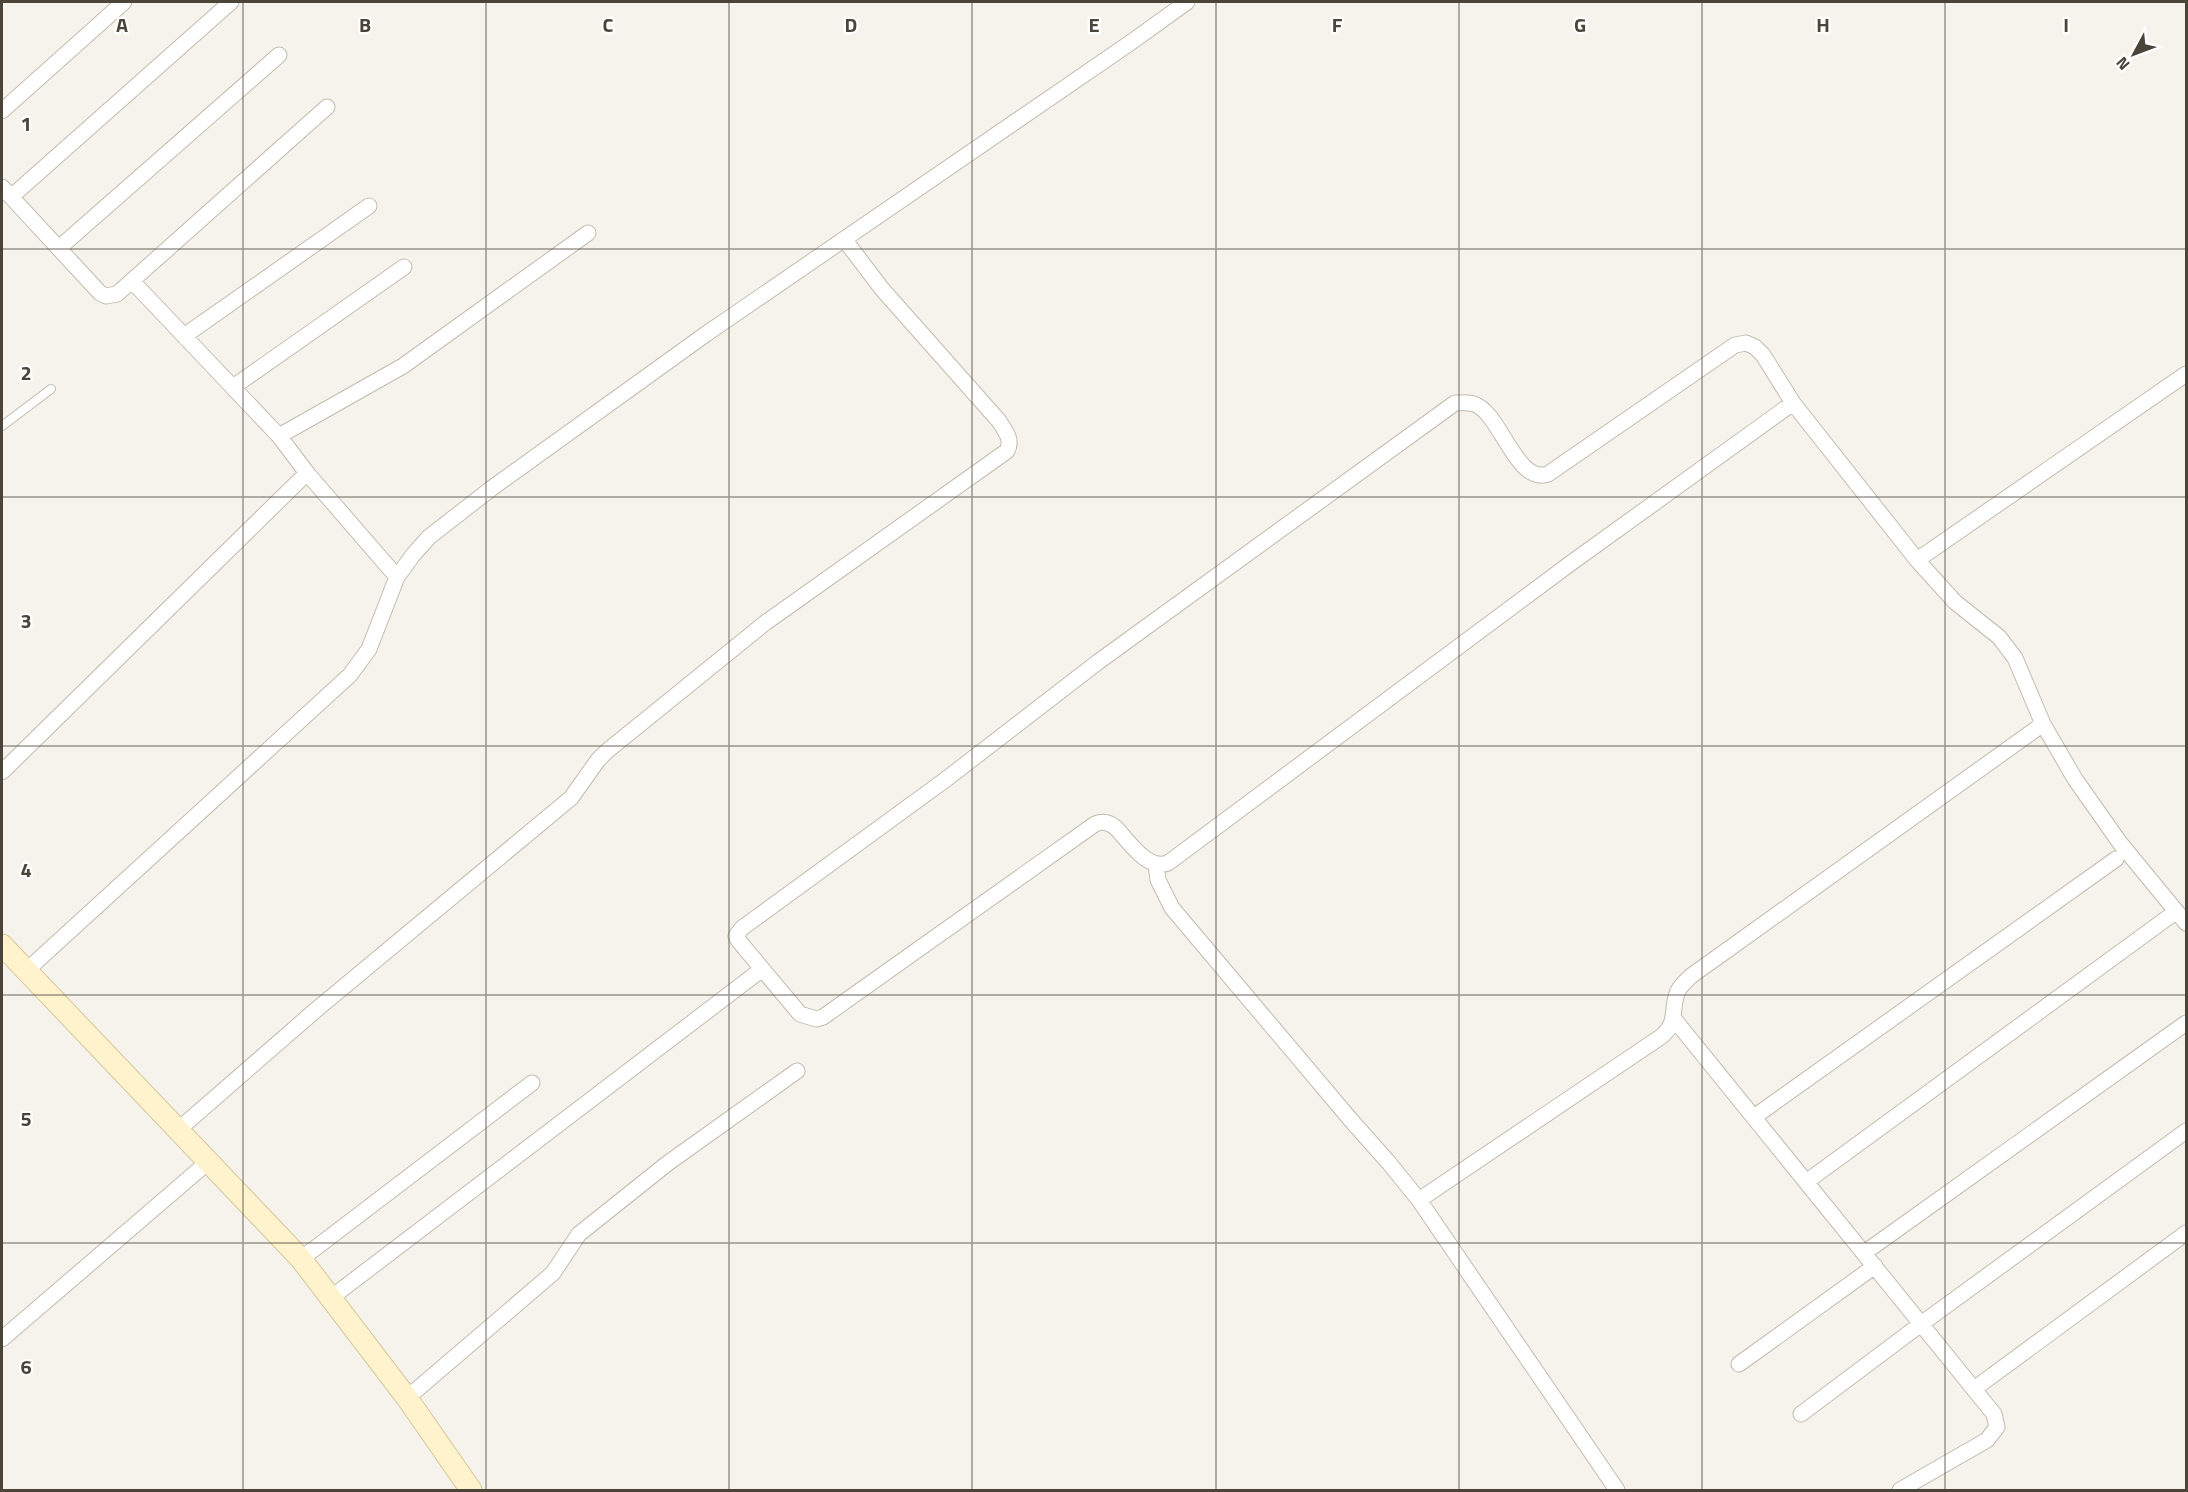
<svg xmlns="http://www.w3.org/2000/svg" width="2188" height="1492" viewBox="0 0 2188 1492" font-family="'Titillium Web',sans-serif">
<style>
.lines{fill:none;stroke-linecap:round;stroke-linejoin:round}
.lane-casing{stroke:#c2bbae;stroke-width:10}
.street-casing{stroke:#c2bbae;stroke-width:17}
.secondary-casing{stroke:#d6c79b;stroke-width:23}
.lane{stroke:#fff;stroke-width:8}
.street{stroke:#fff;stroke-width:15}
.secondary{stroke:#fff3cd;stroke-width:21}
.grid{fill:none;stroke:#4b4439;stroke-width:1.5;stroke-opacity:0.55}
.grid-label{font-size:20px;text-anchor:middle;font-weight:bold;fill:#4b4439;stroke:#fff;stroke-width:4.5;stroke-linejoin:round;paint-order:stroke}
</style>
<rect width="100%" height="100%" fill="#f6f3ec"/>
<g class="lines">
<g class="lane-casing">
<path id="lane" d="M 2,426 L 51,389"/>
</g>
<g class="street-casing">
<path id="street" d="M 2,111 L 124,2
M 2,187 L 100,293 L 106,296 L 117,294 L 327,107
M 11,197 L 231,2
M 59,248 L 279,55
M 132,281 L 279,436 L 307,473 L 397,577
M 184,336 L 369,206
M 233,387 L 404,267
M 1793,403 L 1571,563 L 1168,863 C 1147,871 1128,840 1115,827 C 1108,822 1103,821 1095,824 L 823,1017 L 816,1019 L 800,1014 L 738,940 L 736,936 L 742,928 L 945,780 L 1098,662 L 1455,403 C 1461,403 1468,402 1474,404 C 1501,413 1516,485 1548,474 L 1735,345 L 1746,343 L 1755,347 L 1763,355 L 1793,403 L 1917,560 L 1955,602 L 1999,637 L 2015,658 L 2043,724 L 2075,779 L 2120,843 L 2186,923
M 279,436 L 403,366 L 588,233
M 1917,560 L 2186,374
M 2,772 L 307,473
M 1156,865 L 1158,880 L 1172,908 L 1350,1119 L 1389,1163 L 1419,1200 L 1617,1490
M 26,971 L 350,675 L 369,649 L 397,577 L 413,555 L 429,537 L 492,488 L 706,334 L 1130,43 L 1187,2
M 1674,1019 L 1994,1414 L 1997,1427 L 1987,1440 L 1900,1490
M 1754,1117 L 2116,859
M 178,1130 L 317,1009 L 571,798 L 598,760 L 607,751 L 765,623 L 1007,451 C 1013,439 1005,431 999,421 L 882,289 L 844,239
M 1806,1182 L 2170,916
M 1419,1200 L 1662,1036 C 1679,1021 1670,1009 1678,991 C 1681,985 1686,981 1691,976 L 2043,724
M 1864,1253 L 2186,1023
M 301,1259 L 532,1083
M 332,1297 L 761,970
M 2,1339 L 208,1162
M 1739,1364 L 1875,1266
M 1974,1389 L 2186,1233
M 407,1398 L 553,1273 L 579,1234 L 668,1163 L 797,1071
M 1801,1414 L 1921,1324 L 2186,1131"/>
</g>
<g class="secondary-casing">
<path id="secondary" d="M 2,945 L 301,1259 L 407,1398 L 471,1490"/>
</g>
<use href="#lane" class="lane"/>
<use href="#street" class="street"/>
<use href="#secondary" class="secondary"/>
</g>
<path class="grid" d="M 243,2 L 243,1490M 486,2 L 486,1490M 729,2 L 729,1490M 972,2 L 972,1490M 1216,2 L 1216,1490M 1459,2 L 1459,1490M 1702,2 L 1702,1490M 1945,2 L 1945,1490M 2,249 L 2186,249M 2,497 L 2186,497M 2,746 L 2186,746M 2,995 L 2186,995M 2,1243 L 2186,1243"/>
<g class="grid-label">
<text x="122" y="32">A</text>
<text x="365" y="32">B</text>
<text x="608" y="32">C</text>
<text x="851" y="32">D</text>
<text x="1094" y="32">E</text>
<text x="1337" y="32">F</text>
<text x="1580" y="32">G</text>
<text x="1823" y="32">H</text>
<text x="2066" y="32">I</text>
<text x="26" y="131">1</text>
<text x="26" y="380">2</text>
<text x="26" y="628">3</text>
<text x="26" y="877">4</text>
<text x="26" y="1126">5</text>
<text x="26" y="1374">6</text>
</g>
<rect width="2188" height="1492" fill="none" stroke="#4b4439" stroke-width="6"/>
<g transform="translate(2134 54) rotate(229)" stroke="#ffffff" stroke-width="4.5" paint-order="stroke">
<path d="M0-4.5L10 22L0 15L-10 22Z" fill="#4b4439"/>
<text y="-9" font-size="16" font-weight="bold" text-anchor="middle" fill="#4b4439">N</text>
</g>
</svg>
